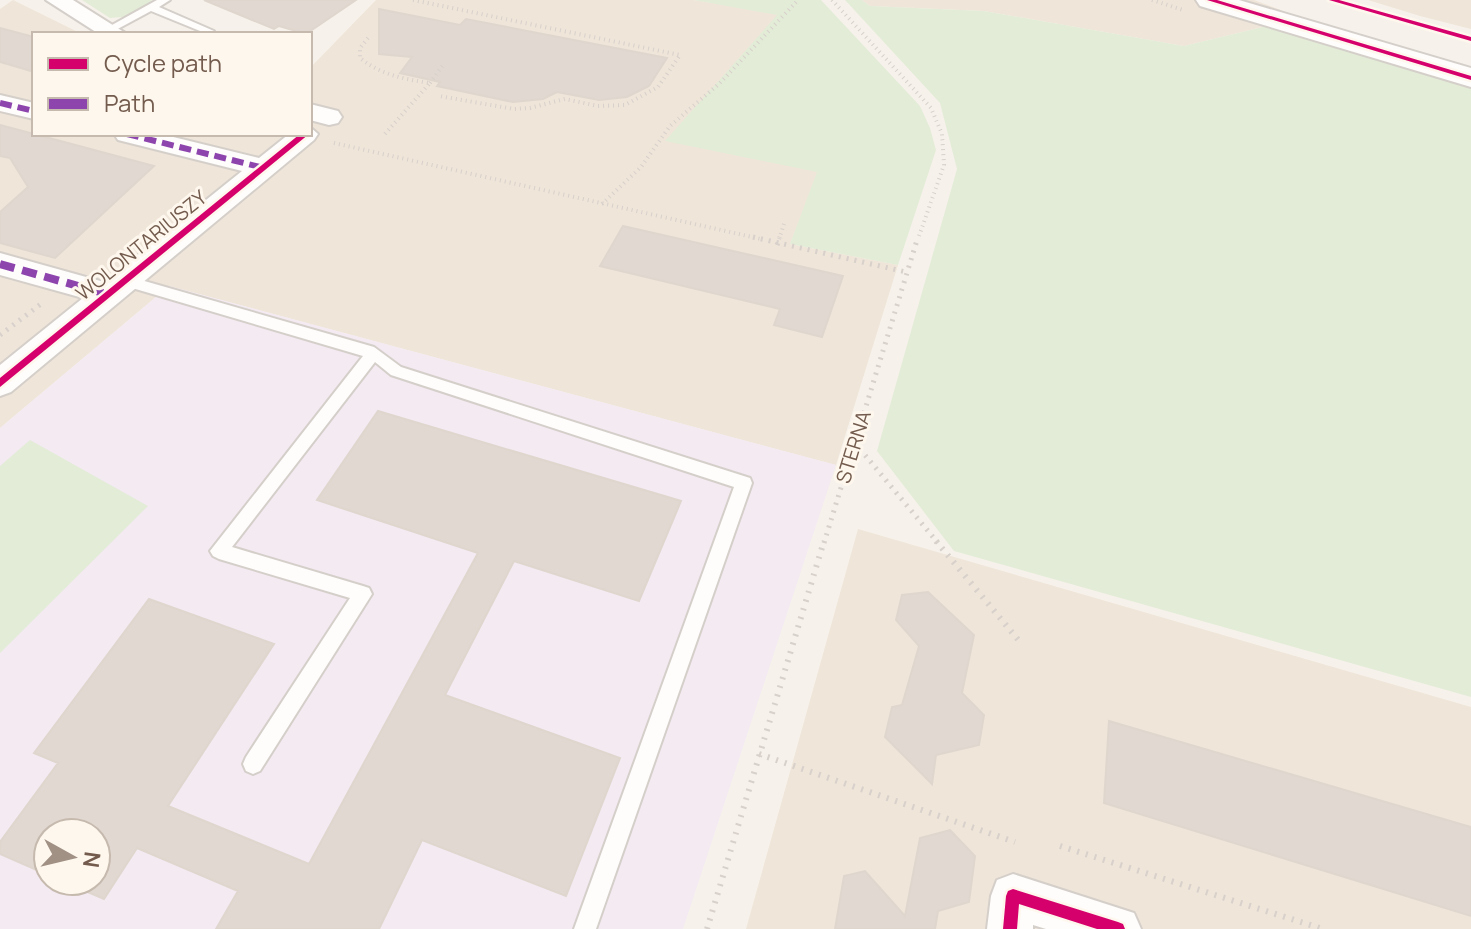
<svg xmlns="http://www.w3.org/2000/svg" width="1471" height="929" viewBox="0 0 1471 929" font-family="Manrope,sans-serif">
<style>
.residential{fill:#efe5d9}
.education{fill:#f3eaf2;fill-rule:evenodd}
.green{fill:#e3ecd7}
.building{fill:#e0d8d1;stroke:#dfd6ce;stroke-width:2}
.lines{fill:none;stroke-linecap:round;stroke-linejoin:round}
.service-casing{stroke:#d5cfca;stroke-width:4}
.minor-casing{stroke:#d5cfca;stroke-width:4}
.tertiary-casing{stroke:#d5cfca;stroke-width:4}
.path-far2{stroke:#d7d0cb;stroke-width:4;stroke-dasharray:1 4;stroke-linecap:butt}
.path-far1{stroke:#d7d0cb;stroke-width:5;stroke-dasharray:2 6;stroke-linecap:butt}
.path{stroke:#d7d0cb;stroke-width:6;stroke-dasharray:2 7;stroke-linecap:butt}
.service{fill:#fefdfc;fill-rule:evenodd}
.minor{fill:#fefdfc;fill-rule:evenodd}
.tertiary{fill:#fefdfc;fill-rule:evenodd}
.quiet-far1{stroke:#8e44ad;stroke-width:6;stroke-dasharray:12 6;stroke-linecap:butt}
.quiet{stroke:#8e44ad;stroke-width:8;stroke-dasharray:15 8;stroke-linecap:butt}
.cycleway-casing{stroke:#fef7ed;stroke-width:5}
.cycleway{fill:#d6006c;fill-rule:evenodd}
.labels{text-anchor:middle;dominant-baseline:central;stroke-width:6;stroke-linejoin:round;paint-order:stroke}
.street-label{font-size:20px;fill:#735b4d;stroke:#fef7ed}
</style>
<rect width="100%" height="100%" fill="#f6f2eb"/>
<path class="residential" d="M 13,0 L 82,34 L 34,34 L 34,134 L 310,134 L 310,68 L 376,0 L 694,0 L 777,14 L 818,173 L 790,244 L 898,265 L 836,465 L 169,286 L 0,428 L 0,9 Z
M 862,0 L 1254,0 L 1291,14 L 1279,23 L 1184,46 L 984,11 L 870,6 Z
M 1368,0 L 1471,0 L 1471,29 L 1420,16 Z
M 858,529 L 1471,707 L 1471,929 L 746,929 Z"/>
<path class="education" d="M 169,286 L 836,465 L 683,929 L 0,929 L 0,428 ZM 48,833 L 96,833 L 96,881 L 48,881 Z"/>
<path class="green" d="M 82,0 L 152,0 L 134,16 L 110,18 Z
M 694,0 L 821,0 L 920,106 L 930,128 L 936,150 L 898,265 L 790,244 L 817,172 L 665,141 L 777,15 Z
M 845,0 L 862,0 L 870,6 L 984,11 L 1184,46 L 1279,23 L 1291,14 L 1471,68 L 1471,697 L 954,551 L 877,451 L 957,169 L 940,103 Z
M 30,440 L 148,506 L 0,653 L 0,466 Z"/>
<path class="building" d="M 204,0 L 356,0 L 306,34 L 279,26 L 274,29 Z
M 379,9 L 460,25 L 466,19 L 667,58 L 649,86 L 627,97 L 599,100 L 557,92 L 543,99 L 513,102 L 437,86 L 440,82 L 400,73 L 412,57 L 379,54 Z
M 0,28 L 34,37 L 34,72 L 0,62 Z
M 0,125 L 68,143 L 154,166 L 55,258 L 0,243 L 0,212 L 28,187 L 10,158 L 0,156 Z
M 623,226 L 843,276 L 822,337 L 774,325 L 780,309 L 600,266 Z
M 378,411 L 681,501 L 639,601 L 514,561 L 445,695 L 620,758 L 566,896 L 422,840 L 379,929 L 216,929 L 238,891 L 137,848 L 104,899 L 62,881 L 96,881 L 96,833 L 48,833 L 48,875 L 0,854 L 0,842 L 58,763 L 34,753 L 149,599 L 274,644 L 168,806 L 309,864 L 478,553 L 317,500 Z
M 928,592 L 974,635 L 962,693 L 984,715 L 979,745 L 936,755 L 932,784 L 885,737 L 892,707 L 902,705 L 919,646 L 896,620 L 902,595 Z
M 1109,721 L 1471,827 L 1471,916 L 1104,803 Z
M 950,830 L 975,856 L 969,902 L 938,911 L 935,929 L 835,929 L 844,876 L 865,871 L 905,916 L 920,838 Z"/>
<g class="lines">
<g class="service-casing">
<path id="service" d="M 157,0 L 170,0 L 159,7 L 214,31 L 205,33 L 151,11 L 112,32 L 103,30 Z
M 127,276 L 374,347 L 401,367 L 750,478 L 752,483 L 596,929 L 574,929 L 734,487 L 391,375 L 375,362 L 232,547 L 363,586 L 369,588 L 372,594 L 260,771 L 253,774 L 246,771 L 243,764 L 246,757 L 350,598 L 219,559 L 213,556 L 210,551 L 363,356 L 122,285 L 120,281 L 122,277 Z"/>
</g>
<g class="minor-casing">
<path id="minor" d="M 46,0 L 73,0 L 127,34 L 99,34 Z
M 0,95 L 34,103 L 34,119 L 0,111 Z
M 310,104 L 338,111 L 342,117 L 338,123 L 329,125 L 310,120 Z
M 310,127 L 318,134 L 314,140 L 11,392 L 0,396 L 0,365 L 83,298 L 0,275 L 0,253 L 104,282 L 242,171 L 118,140 L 114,134 L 161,134 L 259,158 L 289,134 L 310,134 Z
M 1013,874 L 1134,913 L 1141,929 L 1046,929 L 1033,925 L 1033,929 L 987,929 L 991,896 L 997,880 Z"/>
</g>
<g class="tertiary-casing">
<path id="tertiary" d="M 1196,0 L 1239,0 L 1471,68 L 1471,87 L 1200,6 Z"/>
</g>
<path class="path-far2" d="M 413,0 L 680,55 L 658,87 L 625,105 L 598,106 L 565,99 L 530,108 L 514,109 L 439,96
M 832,0 L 931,108 L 942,134 L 944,165 L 918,239
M 1152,0 L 1183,10
M 368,38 L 360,48 L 360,58 C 381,75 404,79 430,83 L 384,135
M 430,83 L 443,65
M 334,143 L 761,239
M 602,204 L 641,167 L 670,126 L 720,83 L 798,0
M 779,239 L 784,224"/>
<path class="path-far1" d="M 753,237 L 906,272
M 777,245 L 780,237
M 0,335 L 41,304
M 855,443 L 938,543
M 824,543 L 918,237"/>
<path class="path" d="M 936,541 L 1020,642
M 759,754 L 1015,842
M 1060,846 L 1323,929
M 707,929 L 824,541"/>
<use href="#service" class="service"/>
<use href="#minor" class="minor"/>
<use href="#tertiary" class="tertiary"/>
<path class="quiet-far1" d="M 0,103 L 34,111
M 127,134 L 264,168"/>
<path class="quiet" d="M 0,264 L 110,295"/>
<g class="cycleway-casing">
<path id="cycleway" d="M 1207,0 L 1217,0 L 1471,76 L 1471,80 Z
M 1329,0 L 1339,0 L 1471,37 L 1471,41 Z
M 300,134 L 309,134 L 0,387 L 0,378 Z
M 1013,889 L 1118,922 L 1123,924 L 1125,929 L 1097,929 L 1019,904 L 1017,929 L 1003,929 L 1006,896 L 1008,891 Z"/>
</g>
<use href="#cycleway" class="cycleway"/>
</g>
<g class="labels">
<g class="street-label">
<text transform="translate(141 245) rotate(-39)">WOLONTARIUSZY</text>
<text transform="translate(853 447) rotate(-73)">STERNA</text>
</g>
</g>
<rect x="32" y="32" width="280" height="104" fill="#fef7ed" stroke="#c6b9ad" stroke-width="2"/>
<rect x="48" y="58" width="40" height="12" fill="#d6006c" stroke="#c6b9ad" stroke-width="2"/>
<text x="104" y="72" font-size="24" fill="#735b4d">Cycle path</text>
<rect x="48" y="98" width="40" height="12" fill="#8e44ad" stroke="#c6b9ad" stroke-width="2"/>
<text x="104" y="112" font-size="24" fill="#735b4d">Path</text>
<g transform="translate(72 857) rotate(98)"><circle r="38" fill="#fef7ed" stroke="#c6b9ad" stroke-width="2"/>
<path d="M0-6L14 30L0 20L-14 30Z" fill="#a19084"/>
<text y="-12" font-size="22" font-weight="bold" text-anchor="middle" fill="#735b4d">N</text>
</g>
</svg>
